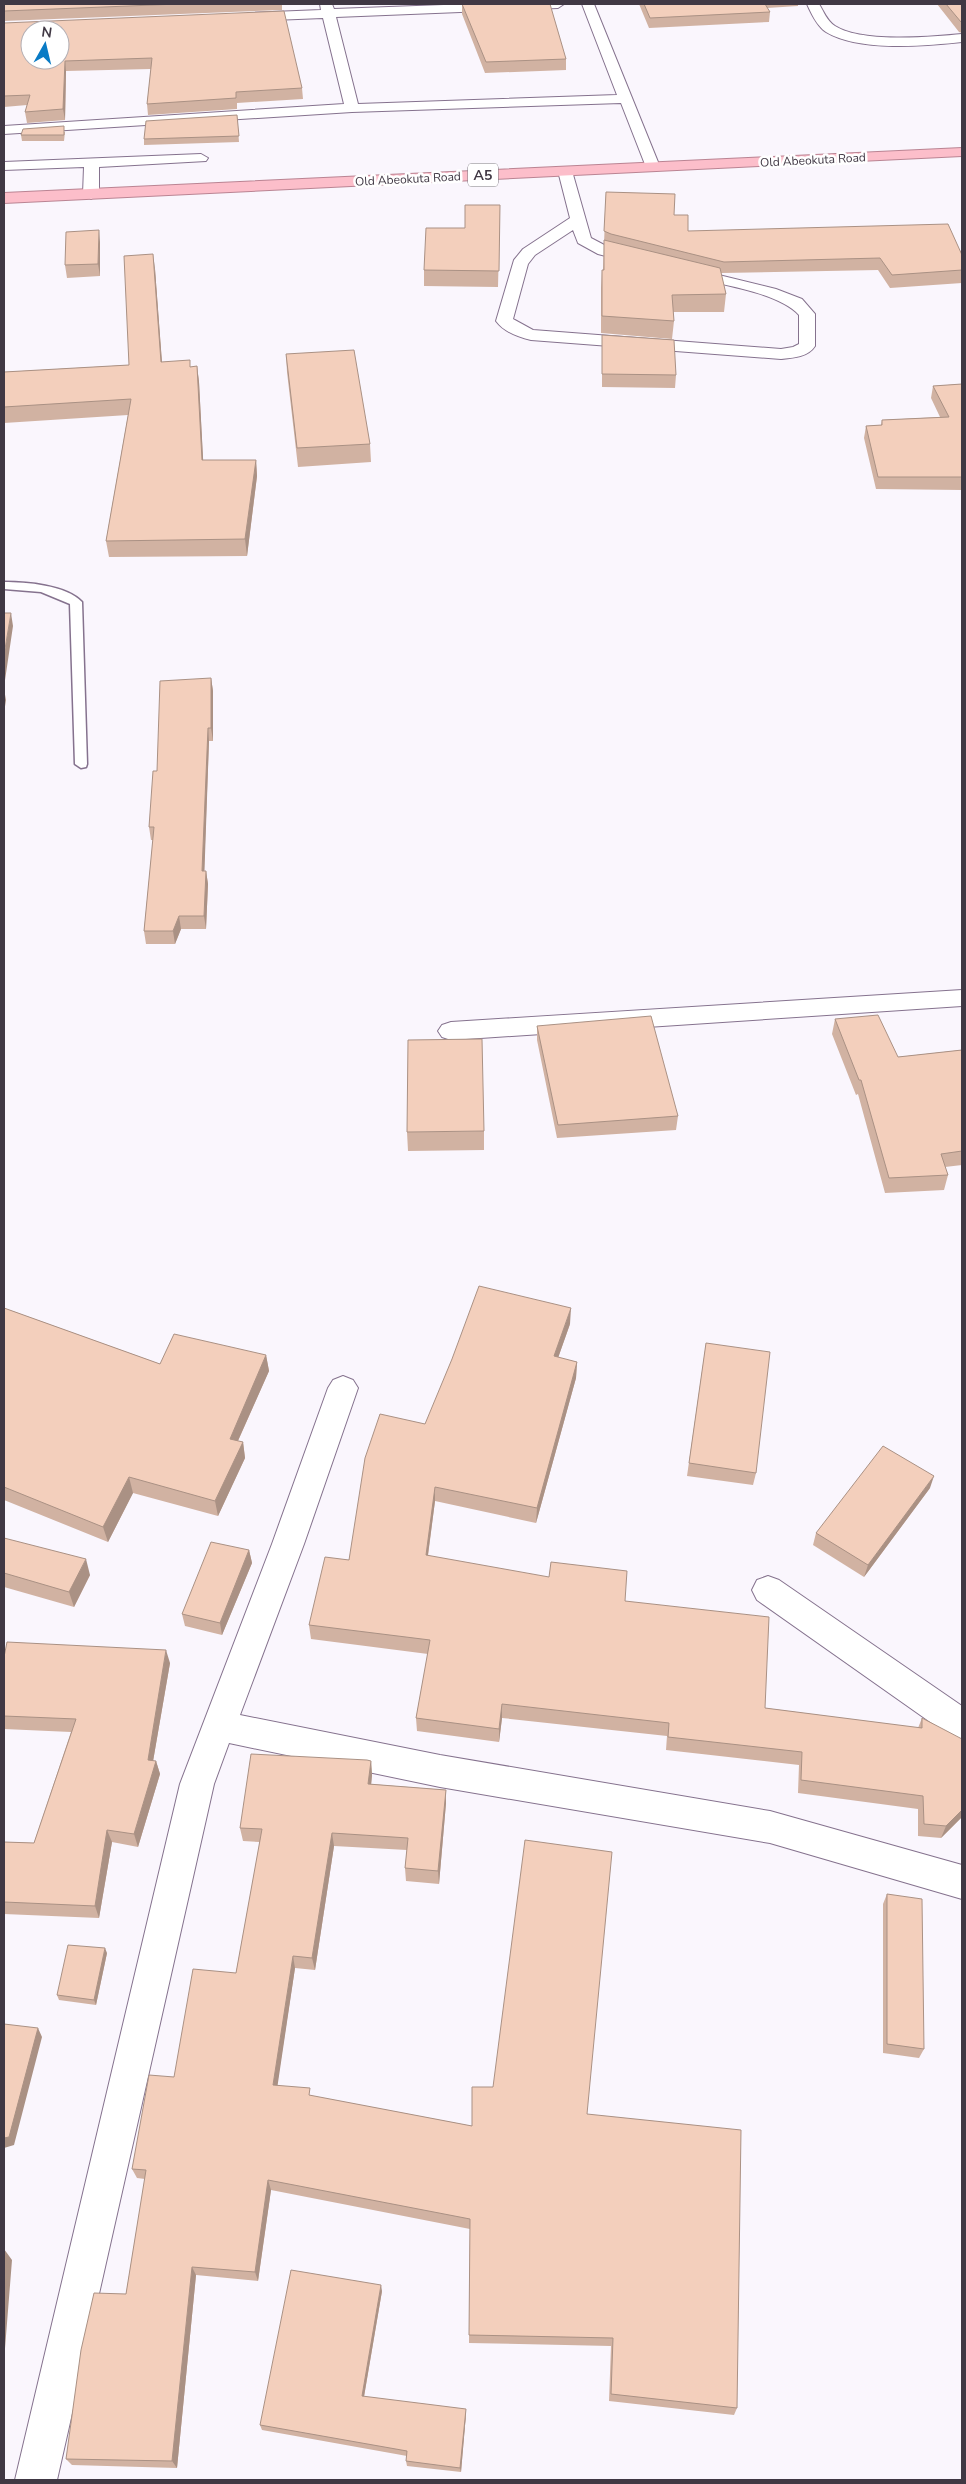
<svg xmlns="http://www.w3.org/2000/svg" width="966" height="2484" viewBox="0 0 966 2484" font-family="'Nunito Sans',sans-serif">
<style>
.lines{fill:none;stroke-linecap:round;stroke-linejoin:round}
.service-casing{stroke:#85728e;stroke-width:3}
.minor-casing{stroke:#85728e;stroke-width:2}
.trunk-casing{stroke:#ba8493;stroke-width:2}
.service{fill:#fff;fill-rule:evenodd}
.minor{fill:#fff;fill-rule:evenodd}
.trunk{fill:#fcbeca;fill-rule:evenodd}
.wall{fill:#d1b2a2}
.shaded-wall{fill:#aa9184}
.building{fill:#f3cfbc;stroke:#aa9184;fill-rule:evenodd}
.labels{text-anchor:middle;dominant-baseline:central;stroke-width:5;stroke-linejoin:round;paint-order:stroke}
.far-street-label{font-size:12px;fill:#403844;stroke:#fff}
.shield{fill:#fff;stroke:#79747c;stroke-width:1}
.shield-label{font-size:14px;font-weight:bold;fill:#403844}
</style>
<rect width="100%" height="100%" fill="#faf6fd"/>
<g class="lines">
<g class="service-casing">
<path id="service" d="M 4,582 C 26,582 66,585 82,602 L 87,764 L 86,767 L 81,768 L 75,764 L 70,604 L 41,592 L 4,589 Z"/>
</g>
<g class="minor-casing">
<path id="minor" d="M 320,4 L 332,4 L 334,9 L 471,4 L 564,4 L 558,8 L 336,17 L 358,104 L 617,95 L 582,4 L 594,4 L 660,167 L 653,171 L 646,167 L 621,103 L 352,112 L 4,134 L 4,126 L 344,104 L 323,18 L 248,21 L 241,17 L 248,13 L 321,10 Z
M 807,4 L 819,4 C 824,12 827,21 835,26 C 862,43 930,37 962,34 L 962,42 C 925,46 859,52 826,32 C 817,26 811,13 807,4 Z
M 201,154 L 208,158 L 206,161 L 99,167 L 99,194 L 91,199 L 83,194 L 84,167 L 4,170 L 4,162 Z
M 565,167 L 572,171 L 591,238 L 610,248 L 646,257 L 648,260 L 640,265 L 598,254 L 578,243 L 573,230 L 535,255 L 528,264 L 513,319 L 533,330 L 781,349 L 793,347 L 799,344 L 799,315 C 777,291 712,283 680,275 L 678,272 L 686,267 L 776,289 L 802,299 L 815,314 L 815,346 C 808,357 793,358 781,359 L 531,340 C 518,337 504,332 496,321 L 514,260 L 523,249 L 570,218 L 558,171 Z
M 962,990 L 962,1006 L 451,1040 L 442,1037 L 438,1031 L 442,1025 L 451,1022 Z
M 343,1376 L 353,1380 L 358,1388 L 304,1544 L 240,1715 L 440,1755 L 770,1811 L 962,1865 L 962,1899 L 770,1843 L 440,1787 L 229,1743 L 214,1784 L 57,2480 L 15,2480 L 180,1784 L 272,1544 L 328,1388 L 333,1380 Z
M 768,1576 L 779,1580 L 962,1706 L 962,1740 L 950,1736 L 757,1600 L 752,1590 L 757,1580 Z"/>
</g>
<g class="trunk-casing">
<path id="trunk" d="M 962,148 L 962,156 L 4,203 L 4,193 Z"/>
</g>
<use href="#service" class="service"/>
<use href="#minor" class="minor"/>
<use href="#trunk" class="trunk"/>
</g>
<path class="wall" d="M 4,4 L 282,4 L 282,10 L 4,21 L 4,22 Z
M 462,4 L 566,59 L 566,70 L 485,73 L 462,14 Z
M 639,4 L 798,4 L 798,6 L 767,8 L 770,12 L 769,22 L 649,28 Z
M 937,4 L 962,4 L 962,33 L 959,32 Z
M 4,23 L 302,88 L 303,99 L 237,103 L 237,109 L 148,115 L 147,104 L 151,69 L 66,71 L 65,120 L 27,123 L 25,112 L 27,105 L 4,107 Z
M 237,115 L 239,142 L 144,145 L 144,139 Z
M 65,132 L 64,141 L 22,141 L 21,135 Z
M 606,192 L 674,215 L 688,231 L 962,255 L 962,283 L 890,288 L 878,270 L 721,273 L 726,294 L 724,312 L 673,312 L 674,321 L 672,339 L 601,333 L 601,288 L 602,270 L 603,270 Z
M 500,205 L 498,287 L 424,286 L 424,270 Z
M 100,242 L 100,276 L 67,278 L 65,265 Z
M 155,269 L 162,362 L 190,367 L 197,366 L 199,382 L 203,460 L 256,460 L 257,476 L 247,556 L 109,557 L 106,541 L 128,415 L 4,423 L 4,372 L 129,365 Z
M 602,335 L 676,375 L 675,388 L 602,387 Z
M 286,354 L 370,444 L 371,462 L 298,467 L 287,372 Z
M 962,384 L 962,490 L 876,489 L 864,438 L 866,426 L 881,425 L 882,420 L 940,417 L 931,398 L 933,386 Z
M 211,678 L 213,691 L 213,741 L 209,741 L 204,871 L 206,871 L 208,884 L 206,929 L 181,929 L 175,944 L 146,944 L 144,931 L 153,840 L 151,840 L 149,827 L 157,771 Z
M 835,1019 L 898,1057 L 962,1050 L 962,1165 L 945,1167 L 948,1175 L 944,1190 L 885,1193 L 858,1094 L 856,1095 L 832,1034 Z
M 537,1026 L 678,1116 L 676,1130 L 557,1138 L 537,1040 Z
M 484,1131 L 484,1150 L 408,1151 L 407,1132 Z
M 4,1308 L 160,1364 L 266,1355 L 269,1371 L 238,1441 L 243,1442 L 245,1458 L 218,1516 L 133,1493 L 108,1542 L 4,1500 Z
M 570,1324 L 558,1358 L 577,1362 L 576,1378 L 536,1523 L 435,1501 L 428,1556 L 625,1601 L 765,1708 L 918,1728 L 922,1718 L 962,1817 L 941,1838 L 918,1836 L 918,1809 L 798,1793 L 799,1765 L 666,1750 L 667,1736 L 502,1718 L 499,1742 L 417,1731 L 416,1718 L 428,1654 L 311,1639 L 309,1625 L 349,1560 L 425,1424 Z
M 706,1343 L 756,1473 L 753,1485 L 687,1476 Z
M 930,1488 L 864,1577 L 813,1545 L 816,1533 Z
M 4,1538 L 90,1575 L 74,1607 L 4,1587 Z
M 249,1550 L 252,1563 L 222,1635 L 185,1626 L 182,1614 Z
M 4,1657 L 170,1663 L 153,1761 L 156,1761 L 160,1774 L 138,1847 L 112,1842 L 99,1918 L 4,1914 L 4,1842 L 34,1843 L 71,1732 L 4,1729 Z
M 371,1761 L 372,1775 L 371,1784 L 446,1790 L 446,1803 L 439,1884 L 406,1881 L 405,1868 L 407,1850 L 334,1846 L 315,1970 L 295,1968 L 277,2085 L 312,2096 L 472,2126 L 587,2114 L 737,2408 L 734,2415 L 609,2401 L 611,2346 L 469,2343 L 470,2229 L 271,2190 L 258,2281 L 196,2275 L 177,2468 L 72,2465 L 66,2459 L 126,2294 L 145,2179 L 137,2178 L 132,2169 L 174,2077 L 236,1973 L 260,1842 L 243,1841 L 240,1828 Z
M 887,1894 L 924,2049 L 919,2058 L 883,2053 L 883,1904 Z
M 107,1953 L 96,2005 L 59,2000 L 57,1995 Z
M 382,2291 L 364,2397 L 466,2414 L 461,2472 L 407,2466 L 406,2461 L 407,2456 L 262,2430 L 260,2425 Z"/>
<path class="shaded-wall" d="M 65,61 L 66,71 L 65,120 L 63,109 Z
M 99,230 L 100,242 L 100,276 L 98,264 Z
M 153,254 L 155,269 L 163,377 L 161,362 Z
M 197,366 L 199,382 L 204,476 L 202,460 Z
M 256,460 L 257,476 L 247,556 L 245,539 Z
M 11,613 L 13,626 L 4,687 L 4,655 Z
M 211,678 L 213,691 L 213,741 L 211,728 Z
M 4,689 L 6,700 L 4,713 Z
M 208,728 L 209,741 L 204,884 L 202,871 Z
M 206,871 L 208,884 L 206,929 L 204,916 Z
M 179,916 L 181,929 L 175,944 L 173,931 Z
M 571,1308 L 570,1324 L 553,1372 L 554,1356 Z
M 266,1355 L 269,1371 L 232,1454 L 230,1439 Z
M 577,1362 L 576,1378 L 536,1523 L 537,1508 Z
M 243,1442 L 245,1458 L 218,1516 L 215,1501 Z
M 934,1476 L 930,1488 L 864,1577 L 868,1565 Z
M 129,1477 L 133,1493 L 108,1542 L 103,1527 Z
M 435,1487 L 435,1501 L 426,1569 L 426,1555 Z
M 249,1550 L 252,1563 L 222,1635 L 220,1623 Z
M 86,1559 L 90,1575 L 74,1607 L 69,1592 Z
M 166,1650 L 170,1663 L 151,1773 L 148,1760 Z
M 502,1704 L 502,1718 L 499,1742 L 499,1729 Z
M 156,1761 L 160,1774 L 138,1847 L 134,1834 Z
M 371,1761 L 372,1775 L 370,1797 L 368,1784 Z
M 446,1790 L 446,1803 L 439,1884 L 438,1871 Z
M 962,1810 L 962,1817 L 941,1838 L 946,1826 Z
M 107,1830 L 112,1842 L 99,1918 L 95,1906 Z
M 332,1833 L 334,1846 L 315,1970 L 312,1958 Z
M 105,1948 L 107,1953 L 96,2005 L 94,2000 Z
M 293,1956 L 295,1968 L 276,2096 L 273,2085 Z
M 38,2028 L 42,2037 L 14,2145 L 4,2148 L 4,2138 Z
M 268,2180 L 271,2190 L 258,2281 L 255,2272 Z
M 4,2249 L 12,2260 L 4,2361 Z
M 192,2267 L 196,2275 L 177,2468 L 172,2461 Z
M 381,2285 L 382,2291 L 363,2402 L 362,2396 Z
M 466,2409 L 466,2414 L 461,2472 L 460,2468 Z"/>
<path class="building" d="M 4,4 L 178,4 L 4,11 Z
M 462,4 L 550,4 L 566,59 L 486,62 Z
M 644,4 L 765,4 L 770,12 L 650,18 Z
M 946,4 L 962,4 L 962,22 L 961,22 Z
M 284,11 L 302,88 L 236,92 L 236,98 L 147,104 L 152,58 L 65,61 L 63,109 L 25,112 L 30,95 L 4,96 L 4,23 ZM 30,30 L 60,30 L 60,60 L 30,60 Z
M 237,115 L 239,136 L 144,139 L 146,121 Z
M 64,126 L 64,135 L 21,135 L 23,129 Z
M 606,192 L 675,194 L 674,215 L 688,215 L 688,231 L 948,224 L 962,255 L 962,270 L 892,275 L 880,258 L 724,262 L 611,234 L 604,231 Z
M 465,205 L 500,205 L 499,271 L 424,270 L 426,228 L 465,228 Z
M 99,230 L 98,264 L 65,265 L 66,232 Z
M 604,240 L 720,268 L 726,294 L 672,295 L 674,321 L 602,316 L 602,270 L 604,270 Z
M 153,254 L 161,362 L 190,360 L 190,367 L 197,366 L 202,460 L 256,460 L 245,539 L 106,541 L 131,399 L 4,407 L 4,372 L 129,365 L 124,256 Z
M 602,335 L 674,340 L 676,375 L 602,374 Z
M 354,350 L 370,444 L 297,448 L 286,354 Z
M 962,384 L 962,477 L 878,477 L 866,426 L 882,425 L 882,420 L 949,417 L 933,386 Z
M 4,613 L 11,613 L 4,655 Z
M 211,678 L 211,728 L 208,728 L 202,871 L 206,871 L 204,916 L 179,916 L 173,931 L 144,931 L 154,827 L 149,827 L 153,771 L 157,771 L 160,681 Z
M 878,1015 L 898,1057 L 962,1050 L 962,1151 L 941,1154 L 948,1175 L 889,1178 L 861,1080 L 859,1080 L 835,1019 Z
M 651,1016 L 678,1116 L 558,1125 L 537,1026 Z
M 482,1039 L 484,1131 L 407,1132 L 408,1040 Z
M 479,1286 L 571,1308 L 554,1356 L 577,1362 L 537,1508 L 435,1487 L 426,1555 L 549,1577 L 551,1562 L 627,1571 L 625,1601 L 769,1617 L 765,1708 L 922,1728 L 922,1718 L 962,1739 L 962,1810 L 946,1826 L 924,1824 L 923,1796 L 801,1780 L 802,1752 L 668,1737 L 669,1723 L 502,1704 L 499,1729 L 416,1718 L 430,1640 L 309,1625 L 325,1557 L 349,1560 L 365,1458 L 380,1414 L 425,1424 L 452,1359 Z
M 4,1308 L 160,1364 L 174,1334 L 266,1355 L 230,1439 L 243,1442 L 215,1501 L 129,1477 L 103,1527 L 4,1487 Z
M 706,1343 L 770,1352 L 756,1473 L 689,1463 Z
M 883,1446 L 934,1476 L 868,1565 L 816,1533 Z
M 4,1538 L 86,1559 L 69,1592 L 4,1573 Z
M 211,1542 L 249,1550 L 220,1623 L 182,1614 Z
M 7,1642 L 166,1650 L 148,1760 L 156,1761 L 134,1834 L 107,1830 L 95,1906 L 4,1902 L 4,1842 L 34,1843 L 76,1719 L 4,1716 L 4,1657 Z
M 251,1754 L 367,1760 L 371,1761 L 368,1784 L 446,1790 L 438,1871 L 405,1868 L 408,1838 L 332,1833 L 312,1958 L 293,1956 L 273,2085 L 310,2088 L 309,2095 L 472,2126 L 472,2087 L 493,2087 L 525,1840 L 612,1852 L 587,2114 L 741,2130 L 737,2408 L 611,2394 L 613,2338 L 469,2335 L 470,2219 L 268,2180 L 255,2272 L 192,2267 L 172,2461 L 66,2459 L 81,2350 L 94,2293 L 126,2294 L 146,2170 L 132,2169 L 149,2075 L 174,2077 L 193,1969 L 236,1973 L 262,1829 L 240,1828 Z
M 887,1894 L 922,1899 L 924,2049 L 887,2044 Z
M 68,1945 L 105,1948 L 94,2000 L 57,1995 Z
M 4,2024 L 38,2028 L 9,2137 L 4,2138 Z
M 291,2270 L 381,2285 L 362,2396 L 466,2409 L 460,2468 L 406,2461 L 407,2451 L 260,2425 Z"/>
<g class="labels">
<g class="far-street-label">
<text transform="translate(813 160) rotate(-3)">Old Abeokuta Road</text>
<text transform="translate(408 179) rotate(-3)">Old Abeokuta Road</text>
</g>
<rect class="shield" x="468" y="163.5" width="30" height="23" rx="4"/>
<g class="shield-label">
<text x="483" y="175">A5</text>
</g>
</g>
<rect width="966" height="2484" fill="none" stroke="#403844" stroke-width="10"/>
<g transform="translate(45 45) rotate(8)"><circle r="24" fill="#ffffff" stroke="#b3afb4"/>
<path d="M0-4L9 19L0 12L-9 19Z" fill="#097bc5"/>
<text y="-8" font-size="14" font-weight="bold" text-anchor="middle" fill="#403844">N</text>
</g>
</svg>
